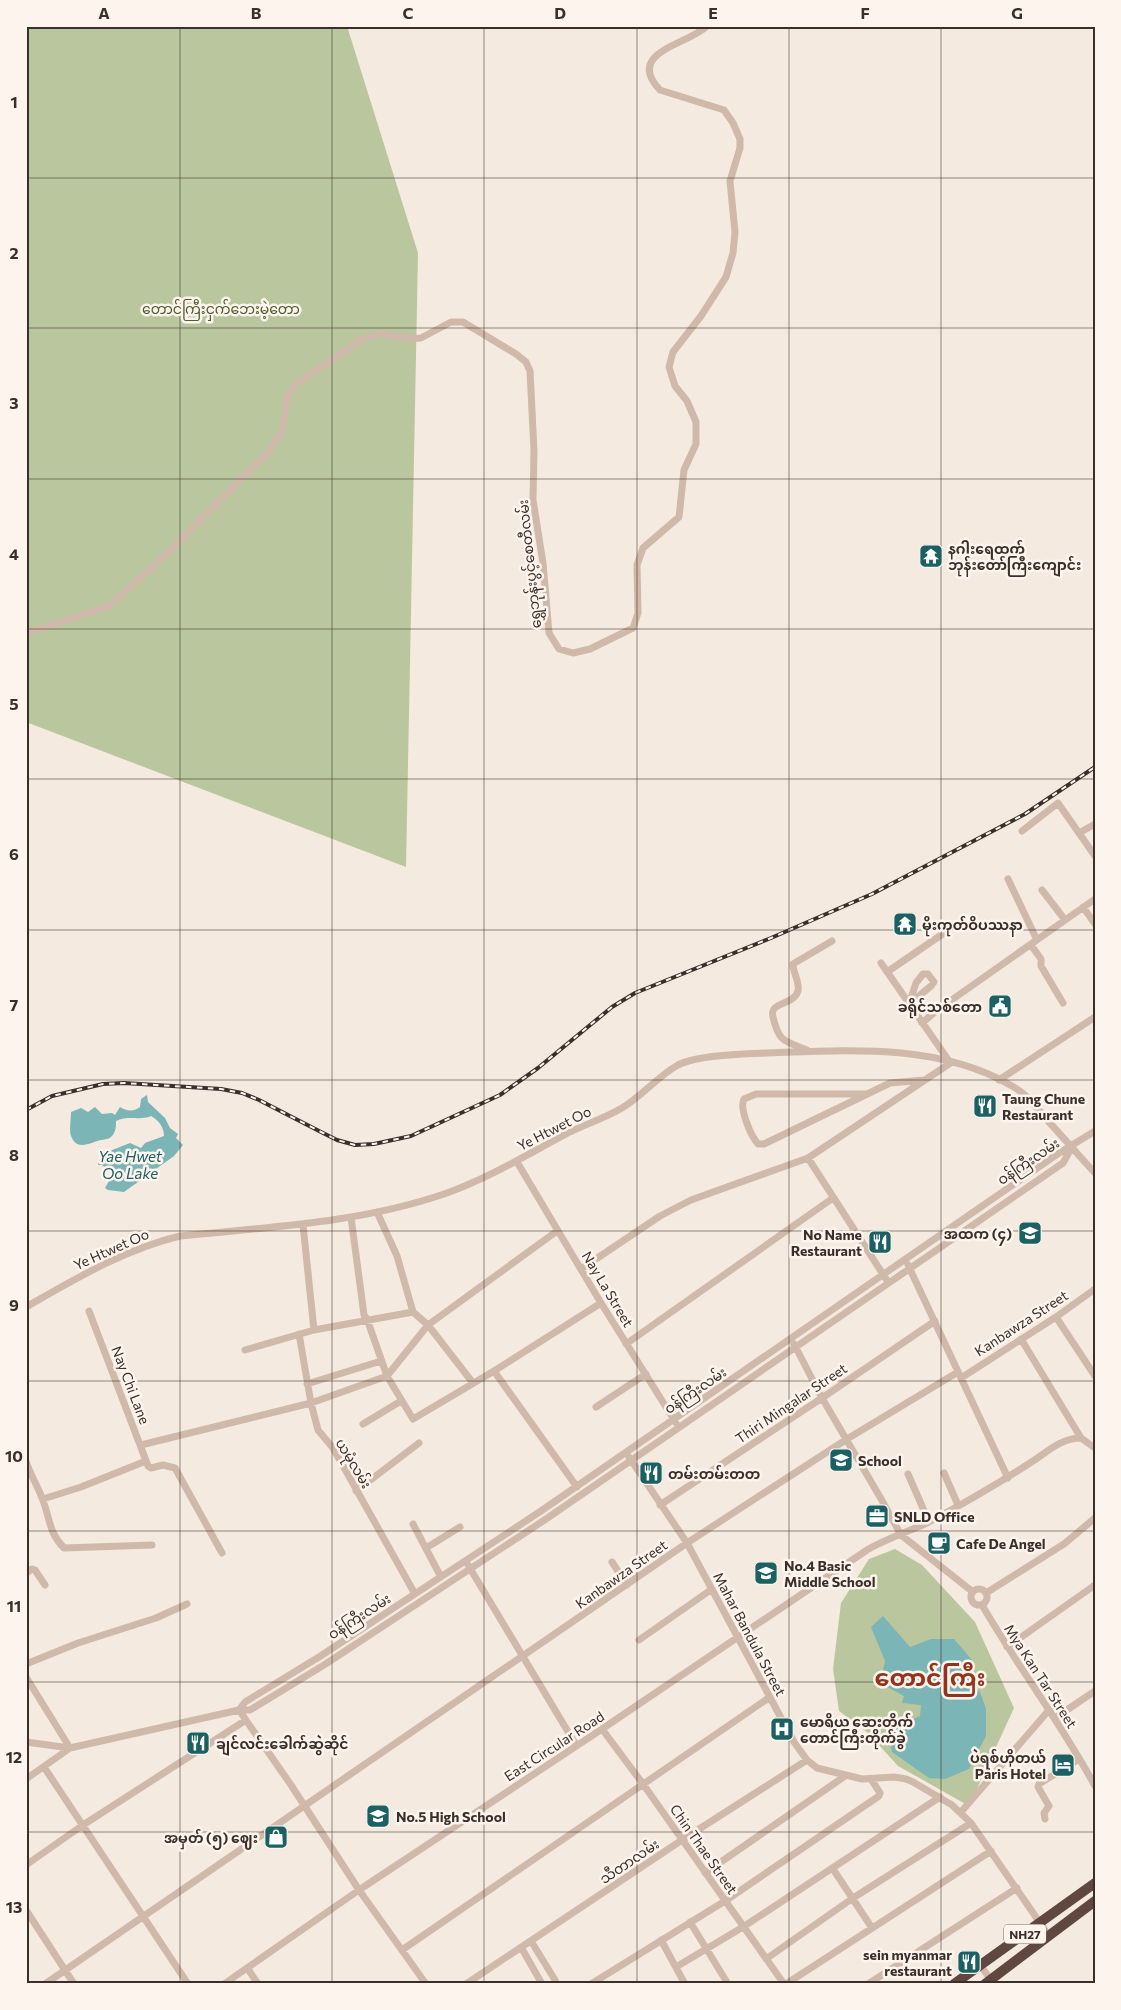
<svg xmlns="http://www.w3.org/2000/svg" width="1121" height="2010" viewBox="0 0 1121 2010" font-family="Commissioner,'Noto Sans Myanmar',sans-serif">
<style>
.green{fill:#bac69d}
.water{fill:#7bb5b5}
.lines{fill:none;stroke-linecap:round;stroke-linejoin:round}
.minor{stroke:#cfb9aa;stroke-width:7}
.highway{stroke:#5e4840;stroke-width:10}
.rail-casing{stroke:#3c2f2a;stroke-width:4}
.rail{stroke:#fcf4ed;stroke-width:2;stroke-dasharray:5.5;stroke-linecap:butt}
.grid{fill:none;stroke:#3c2f2a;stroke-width:1;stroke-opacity:0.55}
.labels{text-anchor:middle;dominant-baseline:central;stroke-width:5;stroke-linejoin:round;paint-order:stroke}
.shield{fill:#fcf4ed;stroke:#766a64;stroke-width:1}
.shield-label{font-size:12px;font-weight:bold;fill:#3c2f2a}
.park-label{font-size:14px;fill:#4d5d2b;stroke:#fcf4ed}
.poi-label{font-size:14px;font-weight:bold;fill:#3c2f2a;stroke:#fcf4ed;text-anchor:start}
.street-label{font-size:14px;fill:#3c2f2a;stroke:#fcf4ed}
.water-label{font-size:15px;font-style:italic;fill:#1b6062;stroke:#fcf4ed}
.town-label{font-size:24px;font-weight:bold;fill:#93331b;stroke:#fcf4ed}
.neatline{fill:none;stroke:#3c2f2a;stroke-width:2}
.grid-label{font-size:16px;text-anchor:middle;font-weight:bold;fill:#3c2f2a}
</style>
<rect width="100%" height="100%" fill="#f5eae0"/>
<path class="green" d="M 26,26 L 347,26 L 418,253 L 406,867 L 26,722 Z
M 895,1549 L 922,1565 L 975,1622 L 1014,1708 L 969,1806 L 898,1766 L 868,1733 L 839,1711 L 833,1669 L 841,1603 L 869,1559 Z"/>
<path class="water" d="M 147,1095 L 148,1102 L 165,1118 L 170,1128 L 178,1134 L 176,1138 L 183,1145 L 174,1156 L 124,1192 L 108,1190 L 105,1188 L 113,1174 L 102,1165 L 98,1165 L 102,1154 L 130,1143 L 141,1148 L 145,1143 L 164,1136 C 164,1128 159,1120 151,1116 C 140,1121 128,1115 116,1121 C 116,1124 116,1130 114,1133 C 111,1139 107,1139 101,1140 C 91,1142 77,1152 71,1136 C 69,1130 71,1119 71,1112 L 81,1108 L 88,1112 L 95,1107 L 102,1114 L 112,1113 L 115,1115 L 120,1107 C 126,1111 134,1112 140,1107 L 141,1099 Z
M 883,1616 L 910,1647 L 931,1639 L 954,1639 L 972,1660 L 969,1682 L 980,1692 L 986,1709 L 986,1736 L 969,1769 L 945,1779 L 929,1778 L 892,1752 L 890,1742 L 898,1719 L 909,1721 L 920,1716 L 921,1705 L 902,1703 L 904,1696 L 880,1683 L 885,1661 L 871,1627 Z"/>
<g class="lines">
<path class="minor" d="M 26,633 L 109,606 L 174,547 L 270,450 L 282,431 L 288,394 L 297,383 L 361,340 L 381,333 L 408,339 L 421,338 L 451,322 L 463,322 L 516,354 L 526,362 L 530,371 L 534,451 L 533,500 L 543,563 L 549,633 L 559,649 L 573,653 L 590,649 L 633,628 L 638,613 L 637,565 L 643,548 L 679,517 L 684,470 L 696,444 L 696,422 L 687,401 L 675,386 L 669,367 L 673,352 L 701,316 L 726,277 L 733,253 L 735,232 L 730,181 L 740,148 L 740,139 L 733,123 L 724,110 L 660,90 C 624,52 688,45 707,26
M 1022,831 L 1058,803 L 1095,856
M 1079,833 L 1095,824
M 1008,879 L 1037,940
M 1042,890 L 1065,920
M 1083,907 L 1095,924
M 1031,945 L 1041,959 L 1041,966 L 1063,1003
M 881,963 L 949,1061
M 887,972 L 947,931
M 923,974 L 928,974 L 934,982 L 931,986 L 909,1004 L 916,983 Z
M 922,1023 L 936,1011 L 1095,899
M 807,1050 C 785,1041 779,1043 773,1017 C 772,1013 772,1010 776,1007 C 783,1002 795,1001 798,991 C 800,982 793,973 793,964 L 832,941
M 999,1080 L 1095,1017
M 866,1094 L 756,1094 L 744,1099 C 739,1109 751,1136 758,1144 L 764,1144 L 890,1083 L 925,1080
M 808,1158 L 886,1279
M 517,1162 L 601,1303 L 676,1423
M 377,1212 L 397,1256 L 413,1312 L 428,1325 L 473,1383
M 351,1217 L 364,1315 L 367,1319 L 387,1376 L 413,1419 L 494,1371 L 601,1303
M 303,1225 L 314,1330
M 908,1265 L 1008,1478
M 581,1269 L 660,1216 L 691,1200 L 808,1158 L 952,1062
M 26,1307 C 75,1279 125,1249 180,1236 C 270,1227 361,1223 447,1193 C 489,1178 528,1154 568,1133 C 586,1124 605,1118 622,1108 C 642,1096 658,1076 678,1065 C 698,1055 744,1054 767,1053 C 849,1050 939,1043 1012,1086 C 1027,1094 1037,1108 1048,1121 C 1064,1138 1079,1156 1095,1173
M 89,1311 L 148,1466 L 151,1468 L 163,1465 L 175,1468 L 222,1553
M 1056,1317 L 1095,1376
M 299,1334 L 311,1403 L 318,1430 L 333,1448 L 415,1594
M 1021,1339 L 1081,1438 L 1095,1448
M 626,1344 L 833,1198
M 794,1344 L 822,1398 L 880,1497 L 901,1535 L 973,1592
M 245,1350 L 314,1330 L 413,1312
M 494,1371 L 577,1487
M 961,1378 L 1056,1317 L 1095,1289
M 307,1384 L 381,1361
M 596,1407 L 646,1374
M 363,1424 L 401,1401
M 141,1445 L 311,1403 L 387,1376 L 428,1325 L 557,1231
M 629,1457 L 687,1543 L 794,1742 L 807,1760 L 817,1768 L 862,1779 L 894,1777 L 906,1779 L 913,1782 L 952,1805 L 971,1823 L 1049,1936
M 26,1461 C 30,1474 37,1485 42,1498 C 50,1517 48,1532 64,1548 L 152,1545
M 944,1473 L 958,1505
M 908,1474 L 929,1522
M 356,1491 L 419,1443
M 43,1499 L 81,1487 L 146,1461
M 660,1505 L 822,1398 L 935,1321
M 413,1524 L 441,1577
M 426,1548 L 460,1527
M 612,1562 L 627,1585
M 468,1565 L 576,1745
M 26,1573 L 32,1569 L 35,1570 L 45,1585
M971 1597a8 8 0 1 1 16 0a8 8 0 1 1-16 0Z
M 986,1593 L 1064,1544 L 1095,1518
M 982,1605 C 1018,1667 1061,1723 1095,1786
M 639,1640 L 712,1589
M 1007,1647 L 1095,1585
M 26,1664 L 78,1643 L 156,1618 L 187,1604
M 26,1677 L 70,1748
M 239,1710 L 245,1702 L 319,1657 L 541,1511 L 1056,1155 L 1095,1131
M 239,1710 L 291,1785 L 359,1890 L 426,1984
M 1055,1718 L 1095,1691
M 602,1729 L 643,1784 L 784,1984
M 26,1742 L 70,1748 L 239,1710 L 250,1710 L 324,1665 L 546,1519 L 1063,1163 L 1072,1147
M 44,1767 L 188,1984
M 26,1779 L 70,1748
M 961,1812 L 1049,1710
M 1045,1819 L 1044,1813 L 1049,1806 L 1038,1787 L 1039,1784 L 1079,1759
M 26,1865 L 83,1825 L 246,1720
M 833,1869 L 872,1928
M 705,1873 L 845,1776
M 26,1910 L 74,1984
M 690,1922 L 728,1984
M 661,1940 L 685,1984
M 531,1941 L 555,1980
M 521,1947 L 542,1984
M 402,1950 L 770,1697
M 766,1959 L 853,1898 L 971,1823
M 980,1965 L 994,1984
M 676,1967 L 743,1927 L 940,1797
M 248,1969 L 258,1984
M 45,1984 L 687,1543 L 847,1439 L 958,1372
M 224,1984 L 359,1890 L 602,1729 L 867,1550 C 886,1539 907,1532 927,1523 C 963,1504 999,1483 1033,1461 C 1048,1451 1062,1438 1081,1438
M 466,1984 L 682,1840 L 807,1760
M 591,1984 L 725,1901 L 879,1796 L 880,1793 L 871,1779
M 786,1984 L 991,1851
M 868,1984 L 1017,1888"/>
<path class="highway" d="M 954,1984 L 1095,1883
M 985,1984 L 1095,1901"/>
<g class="rail-casing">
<path id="rail" d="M 26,1110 L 52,1096 L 103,1084 L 124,1083 L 221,1089 L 242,1093 L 259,1100 L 321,1132 L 337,1140 L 355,1145 L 374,1144 L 411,1136 L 500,1095 L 538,1068 L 612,1007 L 635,993 L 771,938 L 872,894 L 1025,814 L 1095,767"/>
</g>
<use href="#rail" class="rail"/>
</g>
<path class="grid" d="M 180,26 L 180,1984M 332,26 L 332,1984M 484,26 L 484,1984M 637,26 L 637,1984M 789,26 L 789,1984M 941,26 L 941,1984M 26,178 L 1095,178M 26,328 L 1095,328M 26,479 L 1095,479M 26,629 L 1095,629M 26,779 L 1095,779M 26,930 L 1095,930M 26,1080 L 1095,1080M 26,1231 L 1095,1231M 26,1381 L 1095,1381M 26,1531 L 1095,1531M 26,1682 L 1095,1682M 26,1832 L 1095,1832"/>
<defs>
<g id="temple-square" transform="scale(1.25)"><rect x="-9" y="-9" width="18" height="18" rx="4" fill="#1b6062" stroke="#fcf4ed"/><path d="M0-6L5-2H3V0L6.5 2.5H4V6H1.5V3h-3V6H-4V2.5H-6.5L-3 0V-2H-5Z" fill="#fff"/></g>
<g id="civic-square" transform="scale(1.25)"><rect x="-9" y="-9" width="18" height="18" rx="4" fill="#1b6062" stroke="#fcf4ed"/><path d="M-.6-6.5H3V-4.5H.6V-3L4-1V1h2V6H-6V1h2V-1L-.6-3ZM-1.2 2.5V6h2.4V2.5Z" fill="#fff"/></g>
<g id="restaurant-square" transform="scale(1.25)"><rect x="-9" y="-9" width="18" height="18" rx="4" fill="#1b6062" stroke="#fcf4ed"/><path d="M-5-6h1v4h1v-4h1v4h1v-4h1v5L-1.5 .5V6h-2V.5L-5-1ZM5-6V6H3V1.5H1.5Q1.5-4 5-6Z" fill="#fff"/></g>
<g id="school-square" transform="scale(1.25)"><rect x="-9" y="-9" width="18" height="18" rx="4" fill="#1b6062" stroke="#fcf4ed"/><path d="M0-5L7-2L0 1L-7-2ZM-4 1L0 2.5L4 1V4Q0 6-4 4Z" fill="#fff"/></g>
<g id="office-square" transform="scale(1.25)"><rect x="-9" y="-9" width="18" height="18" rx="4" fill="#1b6062" stroke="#fcf4ed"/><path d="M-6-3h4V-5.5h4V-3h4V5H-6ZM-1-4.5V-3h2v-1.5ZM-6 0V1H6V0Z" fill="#fff"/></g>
<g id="cafe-square" transform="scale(1.25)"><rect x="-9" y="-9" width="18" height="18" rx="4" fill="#1b6062" stroke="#fcf4ed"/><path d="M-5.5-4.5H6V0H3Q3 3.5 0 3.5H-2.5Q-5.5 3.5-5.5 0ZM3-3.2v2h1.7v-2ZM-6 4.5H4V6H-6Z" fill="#fff"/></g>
<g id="hospital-square" transform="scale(1.25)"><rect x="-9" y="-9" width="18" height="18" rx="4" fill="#1b6062" stroke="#fcf4ed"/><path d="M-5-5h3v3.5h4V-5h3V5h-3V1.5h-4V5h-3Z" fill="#fff"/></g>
<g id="hotel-square" transform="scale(1.25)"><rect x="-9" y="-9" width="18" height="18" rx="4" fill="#1b6062" stroke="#fcf4ed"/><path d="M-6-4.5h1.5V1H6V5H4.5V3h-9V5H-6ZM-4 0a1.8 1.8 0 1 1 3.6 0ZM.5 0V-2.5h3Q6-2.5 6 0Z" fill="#fff"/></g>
<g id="shop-square" transform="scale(1.25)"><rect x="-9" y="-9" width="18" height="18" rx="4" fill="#1b6062" stroke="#fcf4ed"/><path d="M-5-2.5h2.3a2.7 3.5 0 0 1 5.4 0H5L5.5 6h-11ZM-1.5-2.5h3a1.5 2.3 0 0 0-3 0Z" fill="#fff"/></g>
</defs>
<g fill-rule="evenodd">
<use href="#temple-square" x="931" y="556"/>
<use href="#temple-square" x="905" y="924"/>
<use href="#civic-square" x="1000" y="1006"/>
<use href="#restaurant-square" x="985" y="1106"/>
<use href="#school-square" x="1030" y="1233"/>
<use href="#restaurant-square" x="880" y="1242"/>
<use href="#school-square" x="841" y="1460"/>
<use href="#restaurant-square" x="651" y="1473"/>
<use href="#office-square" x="877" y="1516"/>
<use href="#cafe-square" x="939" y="1543"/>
<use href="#school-square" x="766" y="1573"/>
<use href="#hospital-square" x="782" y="1729"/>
<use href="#restaurant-square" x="198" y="1743"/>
<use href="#hotel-square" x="1063" y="1765"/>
<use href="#school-square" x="378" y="1816"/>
<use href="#shop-square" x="276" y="1837"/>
<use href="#restaurant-square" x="969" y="1962"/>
</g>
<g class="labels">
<rect class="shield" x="1004" y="1924.5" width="42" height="19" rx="4"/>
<g class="shield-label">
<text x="1025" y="1934">NH27</text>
</g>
<g class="park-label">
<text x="221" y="308">တောင်ကြီးငှက်ဘေးမဲ့တော</text>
</g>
<g class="poi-label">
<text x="948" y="548">နဂါးရေထွက်<tspan x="948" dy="16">ဘုန်းတော်ကြီးကျောင်း</tspan></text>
<text x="922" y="924">မိုးကုတ်ဝိပဿနာ</text>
<text x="982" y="1006" text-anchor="end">ခရိုင်သစ်တော</text>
<text x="1002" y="1098">Taung Chune<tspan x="1002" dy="16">Restaurant</tspan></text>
<text x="1012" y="1233" text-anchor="end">အထက (၄)</text>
<text x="862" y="1234" text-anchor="end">No Name<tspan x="862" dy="16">Restaurant</tspan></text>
<text x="858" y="1460">School</text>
<text x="668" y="1473">တမ်းတမ်းတတ</text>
<text x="894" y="1516">SNLD Office</text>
<text x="956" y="1543">Cafe De Angel</text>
<text x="784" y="1565">No.4 Basic<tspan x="784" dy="16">Middle School</tspan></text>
<text x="800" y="1721">မောရိယ ဆေးတိုက်<tspan x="800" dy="16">တောင်ကြီးတိုက်ခွဲ</tspan></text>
<text x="216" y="1743">ချင်လင်းခေါက်ဆွဲဆိုင်</text>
<text x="1046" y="1757" text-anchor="end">ပဲရစ်ဟိုတယ်<tspan x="1046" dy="16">Paris Hotel</tspan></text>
<text x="396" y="1816">No.5 High School</text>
<text x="258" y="1837" text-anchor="end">အမှတ် (၅) ဈေး</text>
<text x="952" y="1954" text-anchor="end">sein myanmar<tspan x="952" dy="16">restaurant</tspan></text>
</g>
<g class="street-label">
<text transform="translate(529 564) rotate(-96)">ရွှေဘုန်းပွင့်စေတီလမ်း</text>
<text transform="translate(554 1128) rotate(-27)">Ye Htwet Oo</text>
<text transform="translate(1028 1161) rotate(-34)">ဝန်ကြီးလမ်း</text>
<text transform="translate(111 1249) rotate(-24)">Ye Htwet Oo</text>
<text transform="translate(608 1289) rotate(59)">Nay La Street</text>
<text transform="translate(1021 1323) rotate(-33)">Kanbawza Street</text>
<text transform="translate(131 1385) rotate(69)">Nay Chi Lane</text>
<text transform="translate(695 1390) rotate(-34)">ဝန်ကြီးလမ်း</text>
<text transform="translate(791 1403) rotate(-34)">Thiri Mingalar Street</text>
<text transform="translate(354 1463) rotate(59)">ယမုံလမ်း</text>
<text transform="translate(621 1574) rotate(-35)">Kanbawza Street</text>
<text transform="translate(359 1616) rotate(-33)">ဝန်ကြီးလမ်း</text>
<text transform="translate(750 1634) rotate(62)">Mahar Bandula Street</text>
<text transform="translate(1041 1676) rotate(57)">Mya Kan Tar Street</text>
<text transform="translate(554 1746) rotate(-33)">East Circular Road</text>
<text transform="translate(704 1849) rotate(55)">Chin Thae Street</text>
<text transform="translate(629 1861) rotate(-34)">သီတာလမ်း</text>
</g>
<g class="water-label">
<text x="130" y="1156">Yae Hwet<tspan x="130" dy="17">Oo Lake</tspan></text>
</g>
<g class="town-label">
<text x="930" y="1676">တောင်ကြီး</text>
</g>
</g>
<rect width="1121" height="2010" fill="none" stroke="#fcf4ed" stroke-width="55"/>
<rect x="28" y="28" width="1066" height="1954" class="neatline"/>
<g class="grid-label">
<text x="104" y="19">A</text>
<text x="256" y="19">B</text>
<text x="408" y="19">C</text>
<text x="560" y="19">D</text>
<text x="713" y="19">E</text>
<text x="865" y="19">F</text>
<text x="1017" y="19">G</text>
<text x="14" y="108">1</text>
<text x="14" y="259">2</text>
<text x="14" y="409">3</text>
<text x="14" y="560">4</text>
<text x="14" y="710">5</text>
<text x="14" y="860">6</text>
<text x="14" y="1011">7</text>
<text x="14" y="1161">8</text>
<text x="14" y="1311">9</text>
<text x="14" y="1462">10</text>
<text x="14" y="1612">11</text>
<text x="14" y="1763">12</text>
<text x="14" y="1913">13</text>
</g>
</svg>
